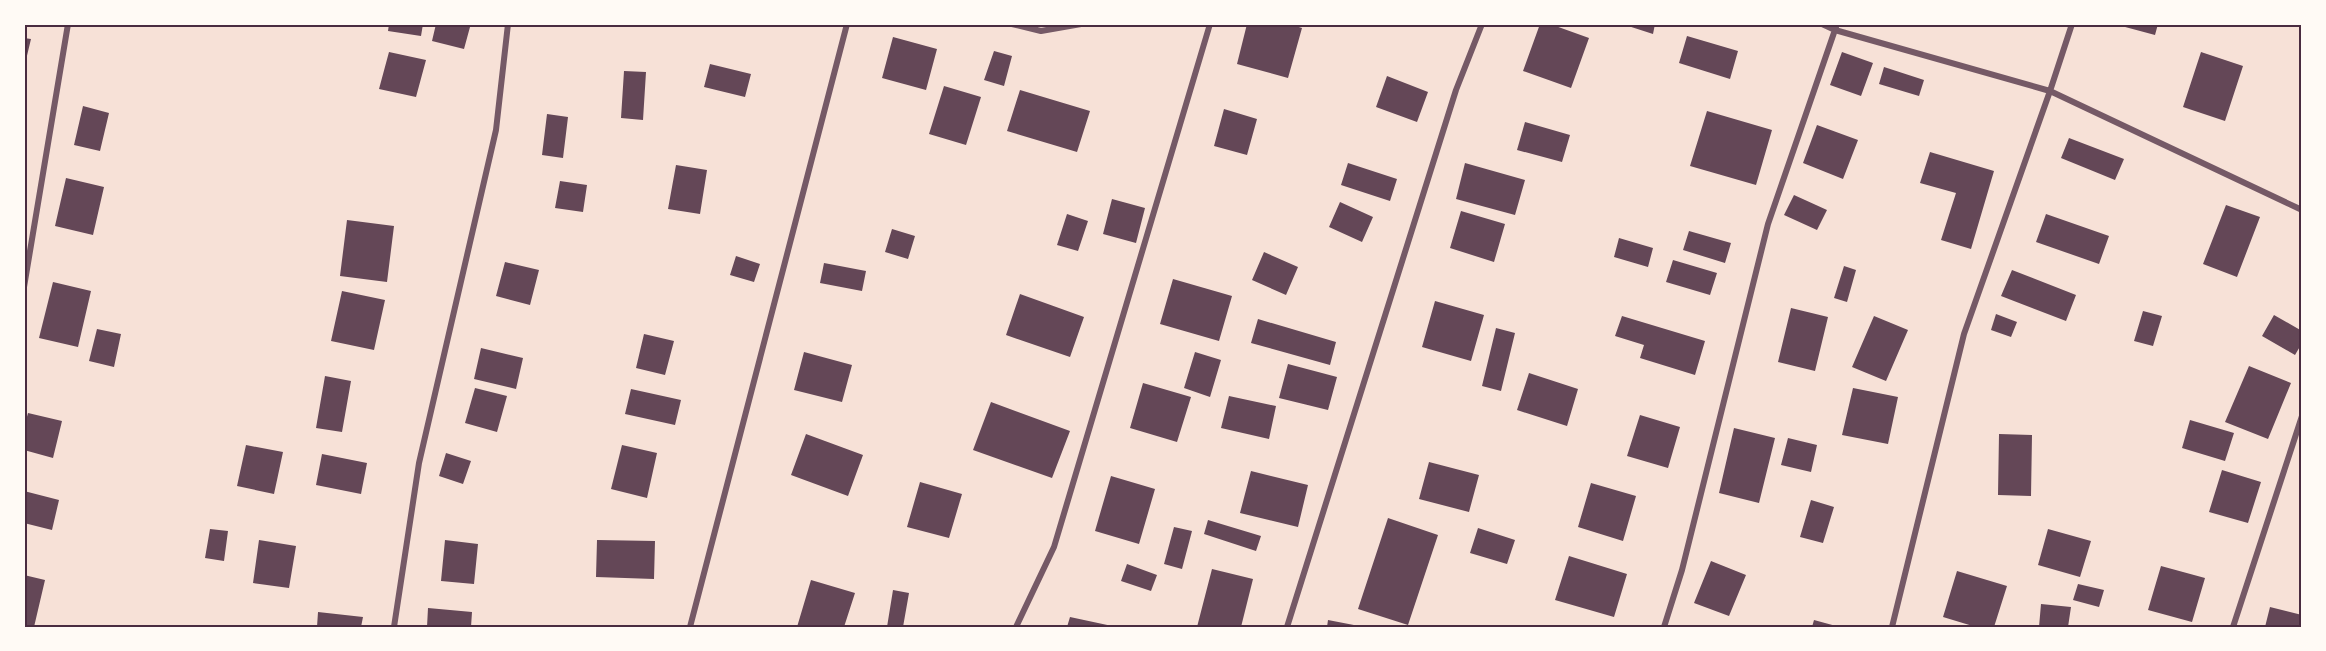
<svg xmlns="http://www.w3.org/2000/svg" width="2326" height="651" viewBox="0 0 2326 651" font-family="'Fira Sans',sans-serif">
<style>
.building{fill:#644757}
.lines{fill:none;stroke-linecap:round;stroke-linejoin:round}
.minor{stroke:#755966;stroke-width:6}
.neatline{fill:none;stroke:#4a2c40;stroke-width:2}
</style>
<rect width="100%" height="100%" fill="#f7e1d7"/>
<path class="building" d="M 389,24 L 423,24 L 421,36 L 388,31 Z
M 436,24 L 458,24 L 470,27 L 464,49 L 432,41 Z
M 1247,24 L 1289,24 L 1302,28 L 1288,78 L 1237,64 Z
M 1540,24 L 1550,24 L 1589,38 L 1571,88 L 1523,71 Z
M 1622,24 L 1655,24 L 1653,34 Z
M 2114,24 L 2158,24 L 2155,35 Z
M 1687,36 L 1738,51 L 1730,79 L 1679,63 Z
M 893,37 L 937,49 L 926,90 L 882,78 Z
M 24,38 L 31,39 L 25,64 L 24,64 Z
M 994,51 L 1012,56 L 1004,86 L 984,80 Z
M 389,52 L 426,60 L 416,97 L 379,89 Z
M 1842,52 L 1873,63 L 1861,96 L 1830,85 Z
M 2201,52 L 2243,66 L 2225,121 L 2183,107 Z
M 710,64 L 751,74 L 745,97 L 704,87 Z
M 1884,67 L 1924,80 L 1919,96 L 1879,84 Z
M 624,71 L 646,72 L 643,120 L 621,118 Z
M 1387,76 L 1428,92 L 1417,122 L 1376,107 Z
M 944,86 L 981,97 L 966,145 L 929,134 Z
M 1020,90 L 1090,111 L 1077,152 L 1007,131 Z
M 83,106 L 109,113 L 100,151 L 74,145 Z
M 1224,109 L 1257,119 L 1247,155 L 1214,146 Z
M 1707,111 L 1772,130 L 1756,185 L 1690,166 Z
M 547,114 L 568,117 L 563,158 L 542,155 Z
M 1525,122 L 1570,135 L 1562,162 L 1517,150 Z
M 1817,125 L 1858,140 L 1843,179 L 1803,163 Z
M 2069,138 L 2124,159 L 2115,180 L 2061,158 Z
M 1930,152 L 1994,171 L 1971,249 L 1941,240 L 1956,193 L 1920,183 Z
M 1348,163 L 1397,179 L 1390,201 L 1341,185 Z
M 1465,163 L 1525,180 L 1515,215 L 1456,199 Z
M 676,165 L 707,170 L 700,214 L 668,209 Z
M 66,178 L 104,187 L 93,235 L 55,226 Z
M 560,181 L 587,185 L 583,212 L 555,208 Z
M 1794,195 L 1827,210 L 1817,230 L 1784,215 Z
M 1112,199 L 1145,208 L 1136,243 L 1103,234 Z
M 1340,202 L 1373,217 L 1362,242 L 1329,227 Z
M 2226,205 L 2260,217 L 2237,277 L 2203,264 Z
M 1461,211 L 1505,224 L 1494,262 L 1450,248 Z
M 1067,214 L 1088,221 L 1078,251 L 1057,245 Z
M 2046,214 L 2109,236 L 2099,264 L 2036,242 Z
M 347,220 L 394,226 L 387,282 L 340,276 Z
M 892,229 L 915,236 L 908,259 L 885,252 Z
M 1689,231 L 1731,243 L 1725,263 L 1683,250 Z
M 1619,238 L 1653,248 L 1648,267 L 1614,257 Z
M 1264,252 L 1298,267 L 1286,295 L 1252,280 Z
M 736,256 L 760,264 L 754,282 L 730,275 Z
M 1673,260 L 1717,273 L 1710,295 L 1666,282 Z
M 505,262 L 539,270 L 530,305 L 496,296 Z
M 824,263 L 866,271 L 862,291 L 820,283 Z
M 1844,266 L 1856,270 L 1847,302 L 1834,298 Z
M 2012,270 L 2076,295 L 2066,321 L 2001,296 Z
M 1173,279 L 1232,296 L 1219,341 L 1160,324 Z
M 53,282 L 91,291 L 78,347 L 39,338 Z
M 342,291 L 385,300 L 374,350 L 331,341 Z
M 1020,294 L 1084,317 L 1070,357 L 1006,335 Z
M 1435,301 L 1484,315 L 1471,361 L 1422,347 Z
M 1791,308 L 1828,317 L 1815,371 L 1778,362 Z
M 2143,311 L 2162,316 L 2153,346 L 2134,341 Z
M 1996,314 L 2017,322 L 2011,337 L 1991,330 Z
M 2274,315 L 2302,331 L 2302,343 L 2295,355 L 2262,336 Z
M 1622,316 L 1705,341 L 1695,375 L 1640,358 L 1644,345 L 1615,336 Z
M 1874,316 L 1908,330 L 1886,381 L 1852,367 Z
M 1258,319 L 1336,342 L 1330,365 L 1251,343 Z
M 1496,328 L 1515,333 L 1501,391 L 1482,386 Z
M 97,329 L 121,334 L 114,367 L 89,361 Z
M 644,334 L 674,341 L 665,375 L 636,368 Z
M 481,348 L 523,358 L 516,389 L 474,379 Z
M 804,352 L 852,365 L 842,402 L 794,390 Z
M 1195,352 L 1221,360 L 1210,397 L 1184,388 Z
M 1288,364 L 1337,377 L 1328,410 L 1279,398 Z
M 2249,366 L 2291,383 L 2268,439 L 2225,422 Z
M 1529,373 L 1578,389 L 1567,426 L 1517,410 Z
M 325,376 L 351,381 L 342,432 L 316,428 Z
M 1143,383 L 1191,397 L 1177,442 L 1130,428 Z
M 475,388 L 507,396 L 497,432 L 465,423 Z
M 1853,388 L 1898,397 L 1888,444 L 1842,435 Z
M 631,389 L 681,400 L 675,425 L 625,414 Z
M 1229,396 L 1276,406 L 1269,439 L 1221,428 Z
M 991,402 L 1070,431 L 1052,478 L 973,450 Z
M 28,413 L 62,421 L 53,458 L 24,450 L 24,428 Z
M 1640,415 L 1680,427 L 1668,468 L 1627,456 Z
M 2190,420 L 2234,433 L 2225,461 L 2182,448 Z
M 1734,428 L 1775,438 L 1759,503 L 1719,493 Z
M 806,434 L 863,455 L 848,496 L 791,475 Z
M 1999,434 L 2032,435 L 2031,496 L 1998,495 Z
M 1788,438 L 1817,445 L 1811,472 L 1781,465 Z
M 246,445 L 283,452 L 274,494 L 237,486 Z
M 622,445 L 657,453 L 647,498 L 611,489 Z
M 446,453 L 471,461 L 463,484 L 439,476 Z
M 322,454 L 367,463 L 361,494 L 316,485 Z
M 1429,462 L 1479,475 L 1469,512 L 1419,499 Z
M 2222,470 L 2261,482 L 2248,523 L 2209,512 Z
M 1251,471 L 1308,485 L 1298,527 L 1240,513 Z
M 1111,476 L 1155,489 L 1139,544 L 1095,531 Z
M 920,482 L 962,494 L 949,538 L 907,527 Z
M 1591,483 L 1636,496 L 1623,541 L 1578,527 Z
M 24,491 L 59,500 L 52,530 L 24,523 Z
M 1811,500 L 1834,507 L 1823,543 L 1800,537 Z
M 1388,518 L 1438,535 L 1408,625 L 1358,609 Z
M 1208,520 L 1261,536 L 1256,551 L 1204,534 Z
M 1174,527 L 1192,531 L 1182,569 L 1164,564 Z
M 1478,528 L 1515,540 L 1507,564 L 1470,553 Z
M 210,529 L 228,531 L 224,561 L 205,558 Z
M 2048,529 L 2091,541 L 2080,577 L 2038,565 Z
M 259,540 L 296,546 L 289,588 L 253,583 Z
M 445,540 L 478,544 L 474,584 L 441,581 Z
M 597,540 L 655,541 L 654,579 L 596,577 Z
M 1569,556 L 1627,574 L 1614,617 L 1555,600 Z
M 1711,561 L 1746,575 L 1729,616 L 1694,603 Z
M 1127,564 L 1157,575 L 1151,591 L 1121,581 Z
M 2161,566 L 2205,578 L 2192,622 L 2148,610 Z
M 1212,569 L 1253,579 L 1241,627 L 1197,627 Z
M 1957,571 L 2007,586 L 1994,627 L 1976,627 L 1943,617 Z
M 24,575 L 45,580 L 34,627 L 24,627 Z
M 811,580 L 855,593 L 844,627 L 797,627 Z
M 2078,584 L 2104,590 L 2099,607 L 2073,600 Z
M 893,590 L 909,593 L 903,627 L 887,627 Z
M 2041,604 L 2071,607 L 2068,627 L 2039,627 Z
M 2270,607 L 2302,615 L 2302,627 L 2265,627 Z
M 428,608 L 472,612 L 471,627 L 427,627 Z
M 318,612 L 363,617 L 361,627 L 317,627 Z
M 1070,617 L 1112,626 L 1112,627 L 1067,627 Z
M 1328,620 L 1359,626 L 1359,627 L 1327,627 Z
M 1814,620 L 1836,626 L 1836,627 L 1812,627 Z"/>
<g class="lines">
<path class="minor" d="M 1012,24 L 1041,31 L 1081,24
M 1822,24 L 1835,30 L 2050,91 L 2302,210
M 24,287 L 68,24
M 394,627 L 419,463 L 496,130 L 508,24
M 690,627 L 847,24
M 1016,627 L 1054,547 L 1210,24
M 1287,627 L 1456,90 L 1482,24
M 1664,627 L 1682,570 L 1768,224 L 1837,24
M 1892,627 L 1964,334 L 2050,91 L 2072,24
M 2233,627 L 2302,416"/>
</g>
<rect width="2326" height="651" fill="none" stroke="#fffaf5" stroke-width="51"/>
<rect x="26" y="26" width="2274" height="600" class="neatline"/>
</svg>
